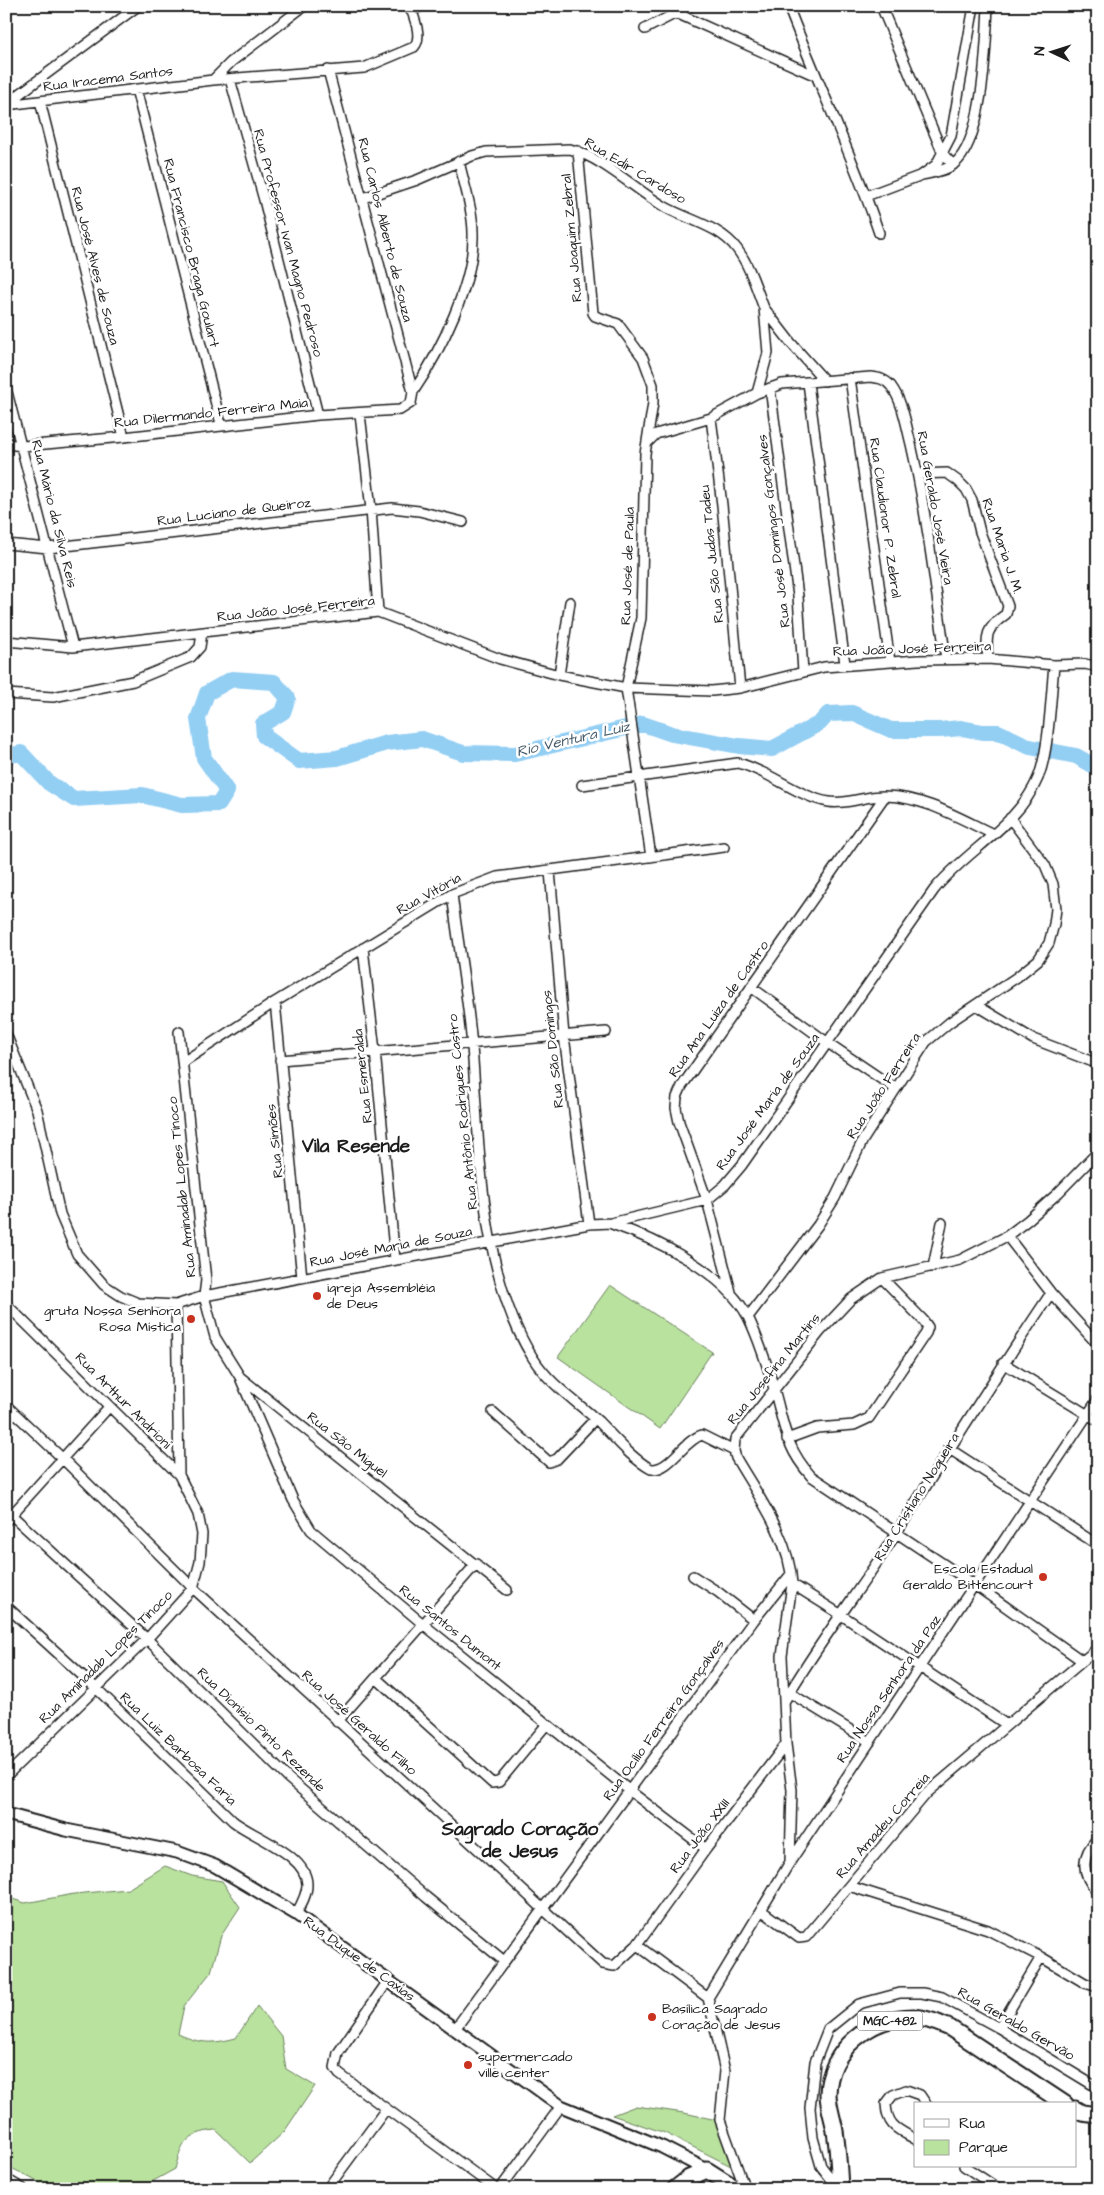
<svg xmlns="http://www.w3.org/2000/svg" width="1104" height="2195" viewBox="0 0 1104 2195" font-family="'Architects Daughter',sans-serif">
<style>
.green{fill:#b9e29e;stroke:#6a7f5d}
.lines{fill:none;stroke-linecap:round;stroke-linejoin:round}
.river{stroke:#93cef3;stroke-width:16}
.minor-casing{stroke:#1c1c1c;stroke-width:12}
.tertiary-casing{stroke:#1c1c1c;stroke-width:15}
.trunk-casing{stroke:#1c1c1c;stroke-width:19}
.minor{stroke:#fff;stroke-width:9}
.tertiary{stroke:#fff;stroke-width:11}
.trunk{stroke:#fff;stroke-width:15}
.poi-dot{fill:#c8321e;stroke:#fff;stroke-width:2}
.labels{text-anchor:middle;dominant-baseline:central;stroke-width:5;stroke-linejoin:round;paint-order:stroke}
.shield{fill:#fff;stroke:#606060;stroke-width:1}
.shield-label{font-size:12px;font-weight:bold;fill:#1c1c1c}
.street-label{font-size:14px;fill:#1c1c1c;stroke:#fff}
.poi-label{font-size:14px;fill:#1c1c1c;stroke:#fff;text-anchor:start}
.water-label{font-size:15px;font-style:italic;fill:#465a67;stroke:#fff}
.district-label{font-size:19px;font-weight:bold;fill:#1c1c1c;stroke:#fff}
</style>
<rect width="100%" height="100%" fill="#fff"/>
<filter id="ink" filterUnits="userSpaceOnUse"><feTurbulence type="fractalNoise" baseFrequency=".02" numOctaves="2"/><feDisplacementMap in="SourceGraphic" scale="10" xChannelSelector="R" yChannelSelector="G"/><feConvolveMatrix kernelMatrix="1 2 1 2 8 2 1 2 1" color-interpolation-filters="sRGB"/></filter>
<g filter="url(#ink)">
<path class="green" d="M 610,1285 L 712,1352 L 660,1429 L 558,1357 Z
M 165,1866 L 192,1876 L 222,1881 L 240,1907 L 221,1936 L 211,1972 L 184,2006 L 178,2034 C 201,2044 212,2044 236,2038 L 257,2006 L 281,2036 L 286,2069 L 315,2086 L 284,2132 L 250,2163 L 216,2130 C 186,2133 182,2143 175,2169 L 139,2189 L 51,2189 L 6,2165 L 6,1897 L 25,1903 L 74,1894 L 128,1889 Z
M 636,2106 L 684,2113 L 717,2120 L 733,2167 L 665,2133 L 612,2115 Z"/>
<g class="lines">
<path class="river" d="M 6,756 L 21,753 L 49,783 L 74,799 L 142,795 L 182,805 L 219,804 L 227,791 L 204,758 L 198,719 L 207,693 L 232,679 L 274,682 L 288,698 L 283,712 L 263,724 L 264,736 L 299,761 L 337,758 L 387,743 L 422,739 L 463,753 L 515,754 L 643,724 L 672,734 L 739,746 L 772,749 L 820,723 L 828,714 L 852,713 L 891,730 L 940,730 L 961,728 L 983,732 L 998,732 L 1030,747 L 1076,756 L 1098,768"/>
<g class="minor-casing">
<path id="minor" d="M 788,6 C 817,82 853,156 879,233
M 881,6 L 943,154 L 953,165
M 974,6 L 951,136 L 936,165 L 922,175 C 931,173 946,171 954,164 C 984,141 986,43 988,6
M 411,11 L 422,6
M 676,13 L 814,75
M 645,29 L 690,6
M 230,79 L 264,200 L 318,415
M 213,80 L 231,62 L 304,6
M 136,89 L 221,424
M 40,101 L 124,437
M 6,104 L 138,6
M 6,105 L 213,80 L 364,68 L 414,47 C 423,37 414,18 410,6
M 578,151 L 593,313 L 595,316 L 618,324 L 643,358 L 653,385 L 653,403 L 645,454 L 641,618 L 626,688 L 651,857
M 866,196 L 922,175
M 363,198 L 417,180 L 472,156 L 486,152 L 570,149 C 605,159 634,189 665,207 C 688,220 720,226 737,249 C 750,266 756,288 764,308
M 850,378 L 890,662
M 808,383 L 845,664
M 6,388 L 73,647
M 770,388 L 798,596 L 803,672
M 413,392 C 440,352 475,282 473,233 C 473,209 464,185 459,161
M 757,393 L 768,353 L 764,308 L 791,343 L 825,381
M 360,414 L 371,509 L 378,612
M 711,418 L 722,505 L 740,688
M 647,443 L 656,434 L 711,418 L 757,393 L 782,384 L 871,377 C 879,378 885,379 891,386 C 903,402 906,425 911,444 C 927,514 935,587 946,659
M 6,444 L 23,446 L 124,437 L 318,415 L 400,410 L 411,403 L 413,392 L 328,70
M 918,474 L 947,473 L 958,481 L 966,489 L 972,500 L 980,532 L 1008,606 L 1006,614 C 985,629 986,635 988,659
M 6,544 L 48,548 L 392,508 L 419,511 L 463,522
M 6,641 L 73,647 L 378,612 L 500,659 L 559,675 L 626,688 L 712,691 L 740,688 L 824,667 L 918,660 L 988,659 L 1054,665 L 1085,664 L 1098,667
M 559,675 L 570,602
M 6,694 L 53,697 L 133,681 L 191,657 L 200,647 L 202,633
M 582,785 L 738,763 C 770,771 798,797 829,802 C 848,805 866,795 886,796 C 924,797 959,818 993,834
M 550,871 L 564,1036 L 589,1224
M 452,894 C 458,944 468,996 472,1047 C 480,1146 479,1272 533,1358 C 549,1384 576,1401 598,1421 C 614,1437 631,1458 651,1469 C 670,1471 684,1440 702,1435 L 734,1451
M 363,948 L 375,1051 L 395,1260
M 751,987 L 828,1043 L 896,1089
M 275,1002 L 302,1278
M 976,1005 L 1033,1039 L 1093,1062
M 6,1034 L 37,1110 L 60,1214 L 77,1254 L 104,1285 L 121,1296 L 138,1303 L 176,1305
M 280,1060 L 606,1032
M 183,1062 L 275,1002 L 452,894 L 497,877 L 724,847
M 612,1224 C 658,1240 725,1273 748,1317 C 757,1335 769,1370 774,1389 C 784,1424 785,1447 811,1476 L 975,1585 L 1081,1660
M 1007,1236 L 1051,1293 L 1098,1345
M 933,1267 L 942,1223
M 731,1292 L 707,1200 L 679,1122 L 676,1108 L 677,1097 L 682,1086 L 885,796
M 6,1304 L 179,1475
M 748,1317 L 818,1225 L 835,1198 L 863,1140 L 926,1042 L 950,1022 L 1017,977 L 1038,960 L 1049,943 L 1054,924 L 1056,909 L 1053,884 L 1045,865 L 1010,818
M 1003,1363 L 1098,1421
M 241,1380 L 293,1500 L 311,1530 L 423,1624 L 630,1791 L 706,1849
M 6,1405 L 62,1458 L 193,1588 L 603,1964 L 614,1966 L 637,1945 L 708,1998
M 493,1412 L 549,1462 L 557,1459 L 595,1419
M 787,1439 L 817,1428 L 854,1425 L 869,1418 L 926,1333 L 928,1327 L 923,1320 L 882,1278
M 948,1448 L 1098,1545
M 6,1510 L 147,1639 L 288,1778 L 426,1897 L 504,1961
M 6,1521 L 109,1407
M 693,1576 L 718,1592 L 754,1620
M 792,1584 L 840,1614 L 1007,1725
M 507,1590 L 240,1377 L 215,1337 L 204,1296 L 589,1224 L 611,1223 L 707,1200 L 725,1185 L 742,1165 L 934,890 C 965,851 1018,826 1038,778 C 1049,752 1051,695 1054,665
M 6,1606 L 97,1689 L 233,1821 C 253,1837 308,1855 307,1885 C 307,1895 301,1905 296,1914
M 376,1678 L 492,1783 L 499,1782 L 547,1724
M 790,1693 L 870,1742
M 784,1702 C 818,1643 861,1589 897,1532 C 948,1452 998,1371 1051,1293
M 337,1722 L 476,1564
M 6,1776 L 147,1639 L 193,1588 L 200,1562 L 202,1534 L 198,1514 L 179,1475 L 176,1305 L 204,1296 L 206,1280 L 179,1032
M 1098,1838 C 1080,1856 1081,1874 1098,1893
M 790,1862 L 792,1790 L 786,1744 L 782,1656 L 792,1584 C 790,1539 758,1496 736,1458 L 734,1451 L 735,1439 L 820,1332 L 851,1299 L 882,1278 L 960,1260 L 1007,1236 L 1028,1220 L 1058,1193 L 1098,1152
M 849,1886 L 988,1930 L 1041,1957 L 1085,1983 L 1098,1987
M 761,1910 L 799,1938 L 806,1937 L 927,1793 L 1098,1648
M 637,1945 L 706,1849 L 786,1744
M 388,1981 L 338,2053 L 335,2068 L 339,2074 L 496,2189
M 708,1998 L 790,1862 L 1098,1399
M 708,1998 L 725,2071 L 720,2120 L 745,2189
M 999,2028 L 1041,1957
M 455,2029 L 754,1620 L 791,1574
M 915,2139 C 897,2129 887,2126 886,2104 L 893,2095 L 906,2090 L 920,2095 L 926,2104
M 964,2166 L 999,2189
M 6,2179 L 23,2189
M 327,2189 L 386,2109
M 500,2189 L 561,2106
M 839,2189 L 821,2166 L 813,2138 L 810,2108 L 815,2062 L 828,2029 L 859,2004 L 900,1993 L 922,1993 L 942,1997 L 999,2028 L 1098,2088"/>
</g>
<g class="tertiary-casing">
<path id="tertiary" d="M 6,1814 L 66,1830 L 177,1852 L 215,1866 L 296,1914 L 561,2106 L 662,2147 L 707,2170"/>
</g>
<g class="trunk-casing">
<path id="trunk" d="M 1075,2109 L 1082,2113 L 1098,2115
M 675,2189 L 689,2178 L 707,2170 L 737,2189
M 840,2189 C 839,2169 838,2151 835,2131 C 833,2119 828,2106 828,2094 C 829,2049 871,2017 913,2017 C 927,2018 938,2023 950,2028 L 1065,2104"/>
</g>
<use href="#minor" class="minor"/>
<use href="#tertiary" class="tertiary"/>
<use href="#trunk" class="trunk"/>
</g>
</g>
<g class="poi-dot">
<circle cx="317" cy="1296" r="5"/>
<circle cx="191" cy="1319" r="5"/>
<circle cx="1043" cy="1577" r="5"/>
<circle cx="652" cy="2017" r="5"/>
<circle cx="468" cy="2065" r="5"/>
</g>
<g class="labels">
<rect class="shield" x="857.5" y="2011.5" width="65" height="19" rx="4"/>
<g class="shield-label">
<text x="890" y="2021">MGC-482</text>
</g>
<g class="street-label">
<text transform="translate(108 79) rotate(-7)">Rua Iracema Santos</text>
<text transform="translate(635 171) rotate(31)">Rua Edir Cardoso</text>
<text transform="translate(385 230) rotate(76)">Rua Carlos Alberto de Souza</text>
<text transform="translate(572 238) rotate(-95)">Rua Joaquim Zebral</text>
<text transform="translate(288 243) rotate(75)">Rua Professor Ivan Magno Pedroso</text>
<text transform="translate(191 253) rotate(76)">Rua Francisco Braga Goulart</text>
<text transform="translate(95 266) rotate(76)">Rua José Alves de Souza</text>
<text transform="translate(211 413) rotate(-6)">Rua Dilermando Ferreira Maia</text>
<text transform="translate(935 508) rotate(80)">Rua Geraldo José Vieira</text>
<text transform="translate(234 512) rotate(-7)">Rua Luciano de Queiroz</text>
<text transform="translate(54 514) rotate(76)">Rua Mário da Silva Reis</text>
<text transform="translate(885 518) rotate(82)">Rua Claudionor P. Zebral</text>
<text transform="translate(774 531) rotate(-97)">Rua José Domingos Gonçalves</text>
<text transform="translate(1002 546) rotate(71)">Rua Maria J. M.</text>
<text transform="translate(712 554) rotate(-96)">Rua São Judas Tadeu</text>
<text transform="translate(628 566) rotate(-88)">Rua José de Paula</text>
<text transform="translate(296 609) rotate(-6)">Rua João José Ferreira</text>
<text transform="translate(912 649) rotate(-2)">Rua João José Ferreira</text>
<text transform="translate(429 894) rotate(-29)">Rua Vitória</text>
<text transform="translate(719 1009) rotate(-55)">Rua Ana Luiza de Castro</text>
<text transform="translate(553 1049) rotate(-96)">Rua São Domingos</text>
<text transform="translate(363 1076) rotate(-96)">Rua Esmeralda</text>
<text transform="translate(884 1086) rotate(-57)">Rua João Ferreira</text>
<text transform="translate(768 1102) rotate(-54)">Rua José Maria de Souza</text>
<text transform="translate(463 1112) rotate(-96)">Rua Antônio Rodrigues Castro</text>
<text transform="translate(275 1141) rotate(-96)">Rua Simões</text>
<text transform="translate(182 1187) rotate(-96)">Rua Aminadab Lopes Tinoco</text>
<text transform="translate(391 1247) rotate(-11)">Rua José Maria de Souza</text>
<text transform="translate(774 1369) rotate(-51)">Rua Josefina Martins</text>
<text transform="translate(123 1401) rotate(45)">Rua Arthur Andrioni</text>
<text transform="translate(347 1445) rotate(38)">Rua São Miguel</text>
<text transform="translate(917 1497) rotate(-58)">Rua Cristiano Nogueira</text>
<text transform="translate(450 1628) rotate(39)">Rua Santos Dumont</text>
<text transform="translate(106 1657) rotate(-45)">Rua Aminadab Lopes Tinoco</text>
<text transform="translate(889 1689) rotate(-56)">Rua Nossa Senhora da Paz</text>
<text transform="translate(664 1720) rotate(-54)">Rua Ocílio Ferreira Gonçalves</text>
<text transform="translate(359 1723) rotate(42)">Rua José Geraldo Filho</text>
<text transform="translate(261 1730) rotate(44)">Rua Dionísio Pinto Rezende</text>
<text transform="translate(178 1749) rotate(44)">Rua Luiz Barbosa Faria</text>
<text transform="translate(883 1826) rotate(-49)">Rua Amadeu Correia</text>
<text transform="translate(700 1836) rotate(-53)">Rua João XXIII</text>
<text transform="translate(359 1959) rotate(36)">Rua Duque de Caxias</text>
<text transform="translate(1016 2024) rotate(30)">Rua Geraldo Gervão</text>
</g>
<g class="poi-label">
<text x="327" y="1288">igreja Assembléia<tspan x="327" dy="16">de Deus</tspan></text>
<text x="181" y="1311" text-anchor="end">gruta Nossa Senhora<tspan x="181" dy="16">Rosa Mística</tspan></text>
<text x="1033" y="1569" text-anchor="end">Escola Estadual<tspan x="1033" dy="16">Geraldo Bittencourt</tspan></text>
<text x="662" y="2009">Basílica Sagrado<tspan x="662" dy="16">Coração de Jesus</tspan></text>
<text x="478" y="2057">supermercado<tspan x="478" dy="16">ville center</tspan></text>
</g>
<g class="water-label">
<text transform="translate(573 739) rotate(-13)">Rio Ventura Luiz</text>
</g>
<g class="district-label">
<text x="356" y="1146">Vila Resende</text>
<text x="520" y="1829">Sagrado Coração<tspan x="520" dy="22">de Jesus</tspan></text>
</g>
</g>
<rect width="1104" height="2195" fill="none" stroke="#fff" stroke-width="25"/>
<rect x="12" y="12" width="1079" height="2170" fill="none" stroke="#1c1c1c" stroke-width="2" filter="url(#ink)"/>
<rect x="914" y="2102" width="162" height="65" fill="#ffffff" stroke="#a4a4a4"/>
<rect x="924" y="2119" width="25" height="8" fill="#ffffff" stroke="#a4a4a4"/>
<text x="959" y="2128" font-size="15" fill="#1c1c1c">Rua</text>
<rect x="924" y="2140" width="25" height="15" fill="#b9e29e" stroke="#a4a4a4"/>
<text x="959" y="2152" font-size="15" fill="#1c1c1c">Parque</text>
<g transform="translate(1052 52) rotate(274)" stroke="#ffffff" stroke-width="4" paint-order="stroke">
<path d="M0-4L9 19L0 12L-9 19Z" fill="#1c1c1c"/>
<text y="-8" font-size="14" font-weight="bold" text-anchor="middle" fill="#1c1c1c">N</text>
</g>
</svg>
